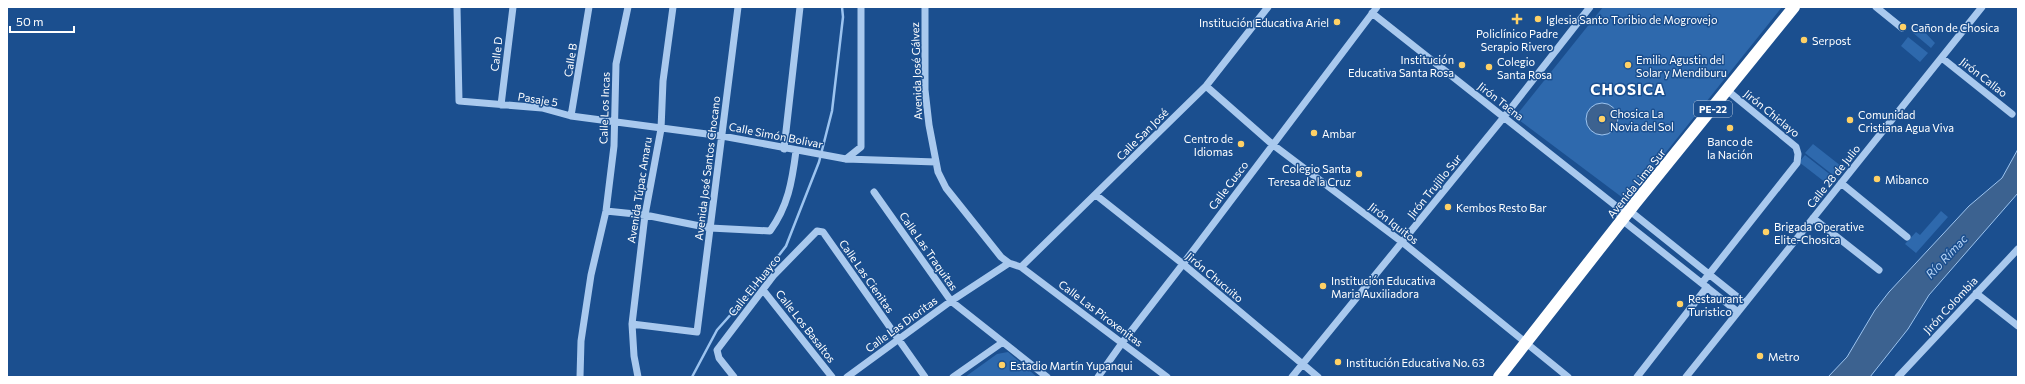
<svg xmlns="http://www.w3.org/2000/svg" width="2025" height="384" viewBox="0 0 2025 384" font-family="Commissioner,sans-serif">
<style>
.green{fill:#2e69ad}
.water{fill:#3c6290;stroke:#9cc4f0}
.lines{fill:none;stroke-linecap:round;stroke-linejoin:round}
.stream{stroke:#9cc4f0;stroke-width:2.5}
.minor{stroke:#a9c9ee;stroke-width:7}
.highway{stroke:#fff;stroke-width:12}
.poi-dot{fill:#ffd166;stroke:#1b4f8f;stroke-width:1.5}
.labels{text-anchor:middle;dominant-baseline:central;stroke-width:3;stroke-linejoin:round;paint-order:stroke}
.shield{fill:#1b4f8f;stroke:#bbcadd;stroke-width:1}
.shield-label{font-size:10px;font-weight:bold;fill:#fff}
.poi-label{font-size:11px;fill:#fff;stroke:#1b4f8f;text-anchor:start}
.street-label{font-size:11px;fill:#fff;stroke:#1b4f8f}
.water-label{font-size:12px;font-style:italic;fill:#b5d3f5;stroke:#1b4f8f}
.district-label{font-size:15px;font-weight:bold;letter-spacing:1px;fill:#fff;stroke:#1b4f8f}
</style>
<rect width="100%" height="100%" fill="#1b4f8f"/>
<path class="green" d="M 1603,7 L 1782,7 L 1627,201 L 1515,117 Z
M 1918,25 L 1935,43 L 1931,48 L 1912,32 Z
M 1908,37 L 1928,53 L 1920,62 L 1901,46 Z
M 1813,144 L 1841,166 L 1833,175 L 1805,153 Z
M 1805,155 L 1832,176 L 1826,183 L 1799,162 Z
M 1941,211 L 1948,217 L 1916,253 L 1905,244 L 1916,232 L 1920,235 Z
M 1008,352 L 1037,377 L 965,377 L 997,354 Z"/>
<path class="water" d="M1586 119a16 16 0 1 1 32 0a16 16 0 1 1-32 0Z
M 2018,149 L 2018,193 L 1929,295 L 1908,329 L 1870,377 L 1828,377 L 1847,357 L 1875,310 L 1889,292 L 1969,206 L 2002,178 Z"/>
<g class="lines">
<path class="stream" d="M 692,377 L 717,330 L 750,293 L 786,246 L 819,162 L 832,111 L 843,17 L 842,7"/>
<path class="minor" d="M 457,7 L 459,101 L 542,108 L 571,116 L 722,136 L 846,159 L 936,162
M 925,7 L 925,90 L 929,125 L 938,172 L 946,188 L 1001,257 L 1009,263 L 1021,267 L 1167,377
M 1876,7 L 1902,28
M 1372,13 L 1616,206 L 1630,211 L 1745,303
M 1942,58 L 2012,114
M 1206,86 L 1272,144 L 1402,242 L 1568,377
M 501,105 L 513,7
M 571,116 L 589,7
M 784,149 L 800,7
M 846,159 L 861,147 L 861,7
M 1841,183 L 1907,237
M 874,192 L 951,301 L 1047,377
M 1096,195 L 1183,264 L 1318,377
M 1616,206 L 1622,220 L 1738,312
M 606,211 L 645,215 L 710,228 L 770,231 C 788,206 792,182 796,151
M 1813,218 L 1879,270
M 1021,267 L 1206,86 L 1268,7
M 1702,283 L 1797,163 L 1798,154 L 1796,147 L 1728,91
M 763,290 L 832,377
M 1976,293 L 2018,326
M 632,324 L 697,332 L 738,7
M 580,377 L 581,341 L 591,275 L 606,211 L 614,146 L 616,64 L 628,7
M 638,377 L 634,356 L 632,324 L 645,215 L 661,129 L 663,81 L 673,7
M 734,377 L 719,358 L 717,350 L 774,275 L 817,231 L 823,232 L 925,377
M 847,377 L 951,301 L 1009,263
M 953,377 L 1003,342
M 1098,377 L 1122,343 L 1183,264 L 1377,7
M 1292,377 L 1504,117 L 1590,7
M 1637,377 L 1707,287
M 1686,377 L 1982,7
M 1898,377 L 2018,249"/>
<path class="highway" d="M 1499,377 L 1636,202 L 1794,7"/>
</g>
<g class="poi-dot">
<path d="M1515 13h4v4h4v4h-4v4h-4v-4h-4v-4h4z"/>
<circle cx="1538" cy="19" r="4"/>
<circle cx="1337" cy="22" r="4"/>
<circle cx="1903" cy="27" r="4"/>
<circle cx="1804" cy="40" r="4"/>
<circle cx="1462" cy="65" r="4"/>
<circle cx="1628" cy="65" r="4"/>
<circle cx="1489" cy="67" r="4"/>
<circle cx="1602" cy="119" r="4"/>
<circle cx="1850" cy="120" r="4"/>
<circle cx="1730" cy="128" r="4"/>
<circle cx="1314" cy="133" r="4"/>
<circle cx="1241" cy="144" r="4"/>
<circle cx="1359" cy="174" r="4"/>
<circle cx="1877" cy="179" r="4"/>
<circle cx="1448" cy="207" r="4"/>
<circle cx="1766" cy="232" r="4"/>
<circle cx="1323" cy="286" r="4"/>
<circle cx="1680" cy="304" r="4"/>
<circle cx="1760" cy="356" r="4"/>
<circle cx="1338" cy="362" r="4"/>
<circle cx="1002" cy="365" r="4"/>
</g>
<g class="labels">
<rect class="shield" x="1694" y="101" width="38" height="16" rx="3"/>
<g class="shield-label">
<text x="1713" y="109">PE-22</text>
</g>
<g class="poi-label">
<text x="1546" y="19">Iglesia Santo Toribio de Mogrovejo</text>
<text x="1329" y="22" text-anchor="end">Institución Educativa Ariel</text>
<text x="1911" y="27">Cañon de Chosica</text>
<text x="1517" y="33" text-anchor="middle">Policlínico Padre<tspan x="1517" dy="13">Serapio Rivero</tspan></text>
<text x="1812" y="40">Serpost</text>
<text x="1454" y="59" text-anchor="end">Institución<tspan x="1454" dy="13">Educativa Santa Rosa</tspan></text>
<text x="1636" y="59">Emilio Agustin del<tspan x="1636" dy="13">Solar y Mendiburu</tspan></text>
<text x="1497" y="61">Colegio<tspan x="1497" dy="13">Santa Rosa</tspan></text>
<text x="1610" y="113">Chosica La<tspan x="1610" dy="13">Novia del Sol</tspan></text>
<text x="1858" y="114">Comunidad<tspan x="1858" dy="13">Cristiana Agua Viva</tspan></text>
<text x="1322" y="133">Ambar</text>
<text x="1233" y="138" text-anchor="end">Centro de<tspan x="1233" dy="13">Idiomas</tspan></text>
<text x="1730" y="141" text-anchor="middle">Banco de<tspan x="1730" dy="13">la Nación</tspan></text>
<text x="1351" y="168" text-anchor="end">Colegio Santa<tspan x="1351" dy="13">Teresa de la Cruz</tspan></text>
<text x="1885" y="179">Mibanco</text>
<text x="1456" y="207">Kembos Resto Bar</text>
<text x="1774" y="226">Brigada Operative<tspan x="1774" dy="13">Elite-Chosica</tspan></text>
<text x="1331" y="280">Institución Educativa<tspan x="1331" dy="13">Maria Auxiliadora</tspan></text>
<text x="1688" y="298">Restaurant<tspan x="1688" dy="13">Turistico</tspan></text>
<text x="1768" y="356">Metro</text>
<text x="1346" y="362">Institución Educativa No. 63</text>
<text x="1010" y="365">Estadio Martín Yupanqui</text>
</g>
<g class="street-label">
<text transform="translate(496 54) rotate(-83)">Calle D</text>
<text transform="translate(570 60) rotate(-81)">Calle B</text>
<text transform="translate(916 71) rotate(-92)">Avenida José Gálvez</text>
<text transform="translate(1984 77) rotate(38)">Jirón Callao</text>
<text transform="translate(538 99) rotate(9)">Pasaje 5</text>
<text transform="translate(1501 101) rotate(38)">Jirón Tacna</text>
<text transform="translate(604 108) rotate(-88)">Calle Los Incas</text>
<text transform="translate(1772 113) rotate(39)">Jirón Chiclayo</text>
<text transform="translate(1142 134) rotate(-45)">Calle San José</text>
<text transform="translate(776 135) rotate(11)">Calle Simón Bolivar</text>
<text transform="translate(707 168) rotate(-83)">Avenida José Santos Chocano</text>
<text transform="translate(1833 176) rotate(-51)">Calle 28 de Julio</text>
<text transform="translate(1636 183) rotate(-51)">Avenida Lima Sur</text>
<text transform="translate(1228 185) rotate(-53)">Calle Cusco</text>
<text transform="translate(1434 186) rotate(-51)">Jirón Trujillo Sur</text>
<text transform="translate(639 190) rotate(-81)">Avenida Túpac Amaru</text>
<text transform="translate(1394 223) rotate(38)">Jirón Iquitos</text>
<text transform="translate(929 251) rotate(55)">Calle Las Traquitas</text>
<text transform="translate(867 276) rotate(55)">Calle Las Cienitas</text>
<text transform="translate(1215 277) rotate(40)">Jirón Chucuito</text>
<text transform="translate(754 285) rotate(-51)">Calle El Huayco</text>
<text transform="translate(1950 305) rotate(-47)">Jirón Colombia</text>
<text transform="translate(1101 313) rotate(37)">Calle Las Piroxenitas</text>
<text transform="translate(901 324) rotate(-36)">Calle Las Dioritas</text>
<text transform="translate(806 326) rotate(52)">Calle Los Basaltos</text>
</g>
<g class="water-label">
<text transform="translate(1946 256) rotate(-47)">Río Rímac</text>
</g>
<g class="district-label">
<text x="1628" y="89">CHOSICA</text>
</g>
</g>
<rect width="2025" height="384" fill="none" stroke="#ffffff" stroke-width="16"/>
<path d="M10 26v6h64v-6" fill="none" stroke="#ffffff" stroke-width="2"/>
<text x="16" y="26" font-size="12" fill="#ffffff" stroke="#1b4f8f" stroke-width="3" paint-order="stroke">50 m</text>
</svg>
